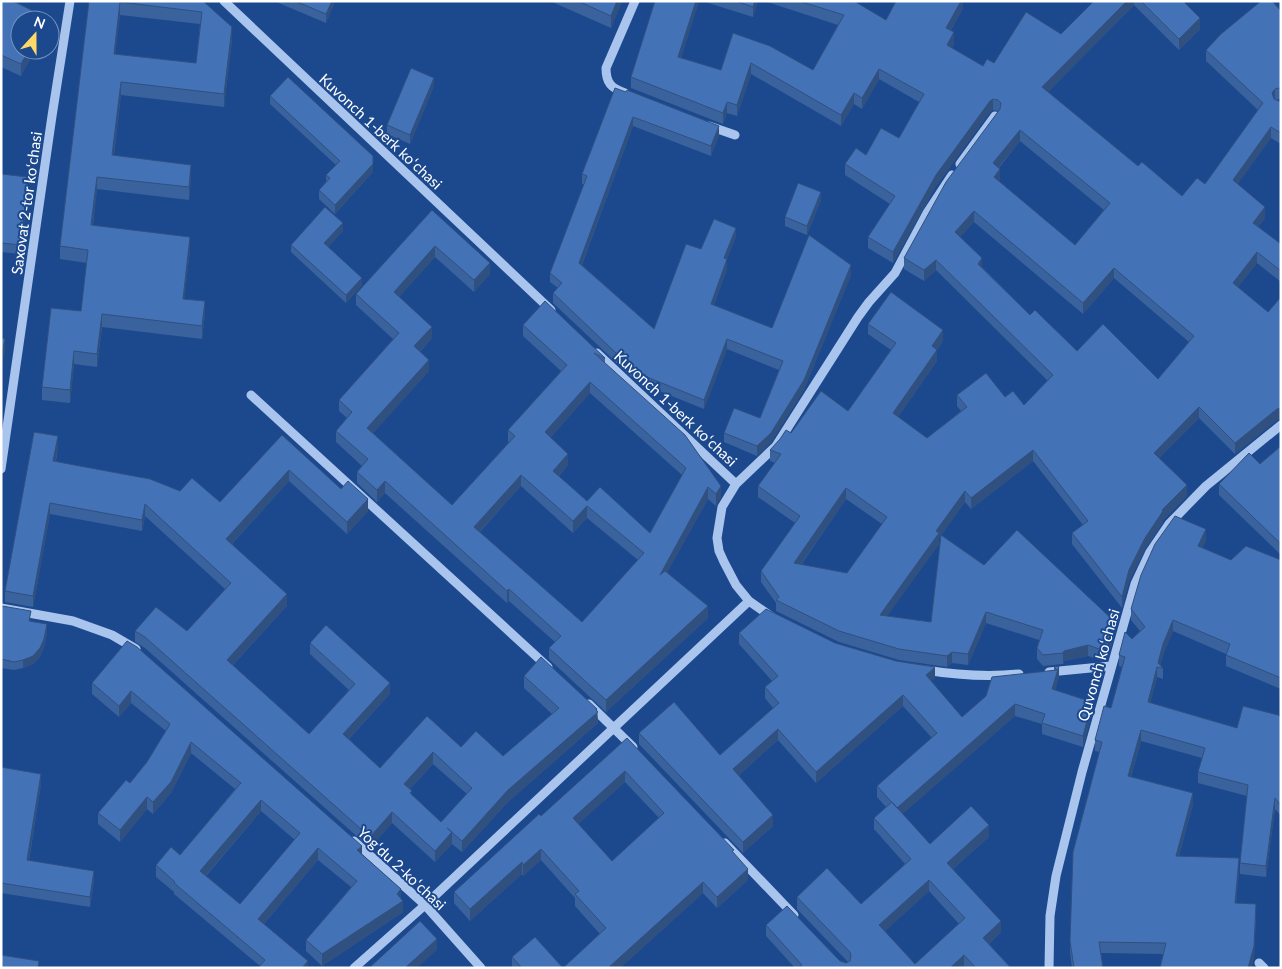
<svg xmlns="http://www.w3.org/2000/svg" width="1282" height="969" viewBox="0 0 1282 969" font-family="Lato,sans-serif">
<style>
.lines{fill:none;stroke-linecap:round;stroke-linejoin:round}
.minor{stroke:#a9c5ee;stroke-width:9}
.wall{fill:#3a629d;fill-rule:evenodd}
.shaded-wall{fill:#30507f}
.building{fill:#4472b6;stroke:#30507f;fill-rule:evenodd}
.labels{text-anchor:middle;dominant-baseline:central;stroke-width:4;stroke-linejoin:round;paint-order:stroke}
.street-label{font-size:15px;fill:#fff;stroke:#1c498e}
</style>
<rect width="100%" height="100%" fill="#1c498e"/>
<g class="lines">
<path class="minor" d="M 224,1 L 551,310
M 625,93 C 611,88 606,83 606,68 L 635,1
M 709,126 L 735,135
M 960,164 L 995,116
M 597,353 L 736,484
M 251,395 L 548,667
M 1,469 L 52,116 L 70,1
M 1,608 L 73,621 L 112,635 L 136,649
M 772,617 L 749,601 L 736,585 L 724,562 L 719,551 L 717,538 L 722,507 L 736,484 L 776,446 L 858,317 L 869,302 L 895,273 L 927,213 L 952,175
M 925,670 C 956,675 988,677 1019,674
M 1049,672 L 1111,666
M 589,704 L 633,747
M 354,841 L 425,905 L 481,968
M 725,843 L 794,915
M 1259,963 L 1264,968
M 354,968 L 425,905 L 749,601
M 1049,968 L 1050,916 L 1056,876 L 1082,772 L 1135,584 L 1150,552 L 1169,524 L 1206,486 L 1281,425"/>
</g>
<path class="wall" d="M 1,1 L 45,20 L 20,50 L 35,50 L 21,76 L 1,67 Z
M 89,1 L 203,1 L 232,40 L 224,107 L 121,95 L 114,155 L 191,178 L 189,200 L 97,189 L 93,225 L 190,250 L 184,299 L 205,314 L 202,339 L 102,327 L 97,367 L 74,364 L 70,403 L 42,400 L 42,387 L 81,311 L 87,263 L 60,259 L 60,246 ZM 120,15 L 200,24 L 196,63 L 115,54 Z
M 274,1 L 335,1 L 326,23 Z
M 550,1 L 622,1 L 611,28 Z
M 655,1 L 699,1 L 681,58 L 721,70 L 733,33 L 813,70 L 838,25 L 764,1 L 854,1 L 886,20 L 963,1 L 963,8 L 951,30 L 954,43 L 952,48 L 983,66 L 994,63 L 1061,34 L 1094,1 L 1183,1 L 1200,29 L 1179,50 L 1134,5 L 1048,92 L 1138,166 L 1182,196 L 1205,184 L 1258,110 L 1206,61 L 1206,50 L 1281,11 L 1281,100 L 1279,99 L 1275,100 L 1281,102 L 1281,144 L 1271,138 L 1237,184 L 1265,218 L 1258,227 L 1281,244 L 1281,282 L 1257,263 L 1238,287 L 1277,420 L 1235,454 L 1199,418 L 1159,458 L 1187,496 L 1163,520 L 1163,522 L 1145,549 L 1129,581 L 1122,608 L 1072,544 L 1072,533 L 1083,525 L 1033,461 L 971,509 L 965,502 L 941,535 L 984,565 L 1115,633 L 1107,660 L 1102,661 L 1088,656 L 1064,661 L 1063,664 L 1043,666 L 1037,659 L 1037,648 L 1039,640 L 986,623 L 968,665 L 952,663 L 947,667 L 899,660 L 839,642 L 776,611 L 776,603 L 761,582 L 761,571 L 795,523 L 758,497 L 758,486 L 775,463 L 770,461 L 770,450 L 791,433 L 848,411 L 891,350 L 868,334 L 868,324 L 943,341 L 937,350 L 937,361 L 898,417 L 927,438 L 961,411 L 957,406 L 957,395 L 1005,397 L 1024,405 L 1048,381 L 936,270 L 924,281 L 904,269 L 904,258 L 998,111 L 993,110 L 990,112 L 936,186 L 893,263 L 868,248 L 868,237 L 890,204 L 845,175 L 845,164 L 866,155 L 899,138 L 919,102 L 879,79 L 862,109 L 854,104 L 841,126 L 751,74 L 737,116 L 727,113 L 723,124 L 631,88 L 631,77 ZM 1020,141 L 1104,210 L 1075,245 L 999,181 L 1000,180 L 999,168 ZM 974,222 L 1083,314 L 1114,278 L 1189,342 L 1158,379 L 1077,351 L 1030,315 L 982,267 L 960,237 ZM 846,499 L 882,524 L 847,573 L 801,565 ZM 941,536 L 931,622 L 887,616 L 939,544 L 939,539 Z
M 702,1 L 758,1 L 753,17 Z
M 434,86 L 410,144 L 387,134 L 387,125 Z
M 615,88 L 719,135 L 711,156 L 633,126 L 582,265 L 654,329 L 701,249 L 736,237 L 727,259 L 727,269 L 714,305 L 772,328 L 851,275 L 804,390 L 771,442 L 757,456 L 724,442 L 724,433 L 760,418 L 779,370 L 727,349 L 704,409 L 637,382 L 553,303 L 553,293 L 558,288 L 550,282 L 550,273 L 584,184 L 582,184 L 582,174 Z
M 270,96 L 373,172 L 335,214 L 319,199 L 319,190 L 326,182 L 326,175 L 336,165 L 270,104 Z
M 1,174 L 28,185 L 21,254 L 1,252 Z
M 821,200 L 807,235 L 785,226 L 785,217 Z
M 432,210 L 490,274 L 474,292 L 435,257 L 399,297 L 432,338 L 420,352 L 429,371 L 373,433 L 452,505 L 509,442 L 508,441 L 508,430 L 561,371 L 523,336 L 523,325 L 605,358 L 605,363 L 721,497 L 716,506 L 708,499 L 667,572 L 708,618 L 606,712 L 549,659 L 549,648 L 555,642 L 509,601 L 507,603 L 385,493 L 377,502 L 357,483 L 357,472 L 362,466 L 336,442 L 336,431 L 347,418 L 339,411 L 339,400 L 393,339 L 356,305 L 356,294 ZM 590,393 L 682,475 L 650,533 L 587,501 L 559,476 L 568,465 L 550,438 ZM 521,486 L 573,533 L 587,518 L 638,560 L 582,622 L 480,532 Z
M 343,231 L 328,247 L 362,285 L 346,303 L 291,252 L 291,245 Z
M 282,435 L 341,489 L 368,511 L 347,534 L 289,481 L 232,544 L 287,606 L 233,665 L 309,734 L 349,690 L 310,654 L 310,643 L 390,694 L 349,739 L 380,768 L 427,716 L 461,747 L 503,756 L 552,714 L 524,688 L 524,676 L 597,711 L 598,723 L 508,802 L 462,852 L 452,844 L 435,862 L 392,823 L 370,848 L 145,648 L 135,642 L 135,631 L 187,631 L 225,589 L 145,516 L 142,531 L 50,514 L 33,607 L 5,602 L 5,591 L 58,448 L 56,461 L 180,491 L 220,502 ZM 433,764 L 467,794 L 441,822 L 412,795 L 410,789 Z
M 1281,446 L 1281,555 L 1219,495 L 1219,484 L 1260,464 Z
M 1206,540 L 1202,548 L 1231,560 L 1281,560 L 1281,689 L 1226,666 L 1226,654 L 1173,631 L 1163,655 L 1160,666 L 1163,668 L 1163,679 L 1157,677 L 1150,703 L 1237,728 L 1281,717 L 1281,816 L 1275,809 L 1266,877 L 1240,874 L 1240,863 L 1247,796 L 1198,783 L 1198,772 L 1202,758 L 1141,741 L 1131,777 L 1193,804 L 1179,856 L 1239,869 L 1236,903 L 1256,915 L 1254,957 L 1251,968 L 1160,968 L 1163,954 L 1101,953 L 1103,968 L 1072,968 L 1070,952 L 1070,941 L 1100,752 L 1095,751 L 1095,740 L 1111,708 L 1122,667 L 1119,666 L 1119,655 L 1132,639 L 1140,631 L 1131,620 L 1131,609 Z
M 1,612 L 31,620 L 30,621 L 47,633 L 44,647 L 40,657 L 33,664 L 23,668 L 14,670 L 1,668 Z
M 739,633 L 835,643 L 935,678 L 931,681 L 962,717 L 1054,670 L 1054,667 L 1059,666 L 1059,677 L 1055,690 L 1092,713 L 1083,747 L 1042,734 L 1042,724 L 1015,716 L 902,814 L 930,844 L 989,837 L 953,869 L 1001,932 L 989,944 L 1011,968 L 966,968 L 964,966 L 962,968 L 795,968 L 766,936 L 766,925 L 840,961 L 846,963 L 848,962 L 797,909 L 797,897 L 861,904 L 905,864 L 874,829 L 874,818 L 886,807 L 877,797 L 877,786 L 932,738 L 903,706 L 816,783 L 778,740 L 739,775 L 773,826 L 743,853 L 639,744 L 639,733 L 720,755 L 773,708 L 765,698 L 765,687 L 772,681 L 739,644 ZM 929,891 L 959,924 L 915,964 L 885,931 Z
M 127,641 L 362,854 L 401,899 L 403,912 L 322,966 L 306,951 L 306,940 L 351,887 L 318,860 L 264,924 L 308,968 L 260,966 L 174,894 L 174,892 L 156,877 L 156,865 L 180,855 L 235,789 L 191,753 L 171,793 L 153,814 L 147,809 L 120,842 L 98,824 L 98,813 L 130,783 L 147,762 L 166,731 L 131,703 L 119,717 L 92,694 L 92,683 ZM 261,811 L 295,840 L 240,904 L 206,876 Z
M 627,738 L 734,853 L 748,880 L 717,908 L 703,893 L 620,968 L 512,968 L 512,957 L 563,968 L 600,934 L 575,906 L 575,898 L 541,860 L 523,876 L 522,874 L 470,921 L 454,903 L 454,892 L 541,816 ZM 625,782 L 659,818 L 612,861 L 578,824 Z
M 1,767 L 41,784 L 29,861 L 94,881 L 90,907 L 1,893 Z"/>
<path class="shaded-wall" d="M 332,1 L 335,1 L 326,23 L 326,14 Z
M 617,1 L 622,1 L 611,28 L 611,16 Z
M 696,1 L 699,1 L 678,68 L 678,57 Z
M 755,1 L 758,1 L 753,17 L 753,7 Z
M 961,1 L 963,1 L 963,8 L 946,38 L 946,28 Z
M 1127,1 L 1134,1 L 1134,5 L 1042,98 L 1042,87 Z
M 120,2 L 120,15 L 114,67 L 114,54 Z
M 1200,18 L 1200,29 L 1179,50 L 1179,39 Z
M 232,27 L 232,40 L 224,107 L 224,94 Z
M 954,32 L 954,43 L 947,56 L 947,45 Z
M 29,50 L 35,50 L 21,76 L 21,64 Z
M 751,63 L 751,74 L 737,116 L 737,105 Z
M 879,69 L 879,79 L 862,109 L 862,98 Z
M 434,78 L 434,86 L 410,144 L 410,135 Z
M 121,82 L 121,95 L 112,168 L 112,155 Z
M 1275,89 L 1275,100 L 1272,93 Z
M 854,93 L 854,104 L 841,126 L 841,115 Z
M 993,99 L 993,110 L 990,112 L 936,186 L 893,263 L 893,252 L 936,175 L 990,101 Z
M 727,102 L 727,113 L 723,124 L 723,113 Z
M 633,117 L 633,126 L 579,272 L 579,263 Z
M 719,126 L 719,135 L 711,156 L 711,146 Z
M 1271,127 L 1271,138 L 1233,191 L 1233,180 Z
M 1020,130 L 1020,141 L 993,174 L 993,163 Z
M 373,164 L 373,172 L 335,214 L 335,205 Z
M 191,165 L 191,178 L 189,200 L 189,187 Z
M 1000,169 L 1000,180 L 994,187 L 994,177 Z
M 28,177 L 28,185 L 21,254 L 21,245 Z
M 97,177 L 97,189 L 91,238 L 91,225 Z
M 821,192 L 821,200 L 807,235 L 807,226 Z
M 1265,207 L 1265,218 L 1253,233 L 1253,223 Z
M 974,211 L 974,222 L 955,243 L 955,232 Z
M 343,223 L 343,231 L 324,251 L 324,243 Z
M 736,228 L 736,237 L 724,267 L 724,258 Z
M 190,237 L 190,250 L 183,312 L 183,299 Z
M 435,246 L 435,257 L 394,303 L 394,292 Z
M 1257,252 L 1257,263 L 1233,294 L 1233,283 Z
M 982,258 L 982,269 L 978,264 Z
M 727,259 L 727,269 L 711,313 L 711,304 Z
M 936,260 L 936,270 L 924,281 L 924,270 Z
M 490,263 L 490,274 L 474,292 L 474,280 Z
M 851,265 L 851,275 L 804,390 L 771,442 L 757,456 L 757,446 Z
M 1114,268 L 1114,278 L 1083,314 L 1083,303 Z
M 362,278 L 362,285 L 346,303 L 346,295 Z
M 205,301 L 205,314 L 202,339 L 202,326 Z
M 102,314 L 102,327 L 97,367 L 97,354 Z
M 432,327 L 432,338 L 414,358 L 414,346 Z
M 943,330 L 943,341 L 932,357 L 932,346 Z
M 5,339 L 5,351 L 1,369 L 1,357 Z
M 727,339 L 727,349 L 704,409 L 704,400 Z
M 937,350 L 937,361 L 893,424 L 893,413 Z
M 74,351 L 74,364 L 70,403 L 70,390 Z
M 429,360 L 429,371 L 367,440 L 367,428 Z
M 590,382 L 590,393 L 545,444 L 545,432 Z
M 1199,407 L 1199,418 L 1154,463 L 1154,453 Z
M 1281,408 L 1281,419 L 1277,420 L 1235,454 L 1235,443 L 1277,409 Z
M 58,436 L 58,448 L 53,472 L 53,461 Z
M 1033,450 L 1033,461 L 971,509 L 971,498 Z
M 568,454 L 568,465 L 553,482 L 553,471 Z
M 289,470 L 289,481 L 226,550 L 226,539 Z
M 521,475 L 521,486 L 474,538 L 474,527 Z
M 385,481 L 385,493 L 377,502 L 377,490 Z
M 1187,485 L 1187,496 L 1163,520 L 1163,522 L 1145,549 L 1129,581 L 1122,608 L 1122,597 L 1129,570 L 1145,538 L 1162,510 Z
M 721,486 L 721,497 L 716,506 L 716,494 Z
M 708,487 L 708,499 L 660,586 L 660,575 Z
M 846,488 L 846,499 L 794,574 L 794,563 Z
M 965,491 L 965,502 L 939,539 L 939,544 L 880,626 L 880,615 L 936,531 Z
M 368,499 L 368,511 L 347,534 L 347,522 Z
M 50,503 L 50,514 L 33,607 L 33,596 Z
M 145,504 L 145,516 L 142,531 L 142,520 Z
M 587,506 L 587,518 L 573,533 L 573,521 Z
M 1206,529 L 1206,540 L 1198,557 L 1198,546 Z
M 509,589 L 509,601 L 507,603 L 507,591 Z
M 287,594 L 287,606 L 227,671 L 227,660 Z
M 708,606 L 708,618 L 606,712 L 606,700 Z
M 986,612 L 986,623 L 968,665 L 968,654 Z
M 1173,620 L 1173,631 L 1163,655 L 1160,667 L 1158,663 L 1163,644 Z
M 1115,622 L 1115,633 L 1107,660 L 1107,649 Z
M 47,624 L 47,633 L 44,647 L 40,657 L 33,664 L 23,668 L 23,660 Z
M 1088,645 L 1088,656 L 1064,661 L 1063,664 L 1063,653 L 1064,651 Z
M 952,652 L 952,663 L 947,667 L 947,656 Z
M 1059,666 L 1059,677 L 1052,700 L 1052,689 Z
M 935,667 L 935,678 L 926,686 L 926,675 Z
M 1157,667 L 1157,677 L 1148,713 L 1148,702 Z
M 390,683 L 390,694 L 343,745 L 343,734 Z
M 131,691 L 131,703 L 119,717 L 119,706 Z
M 903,695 L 903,706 L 816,783 L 816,772 Z
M 1092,702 L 1092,713 L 1083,747 L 1083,736 Z
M 1015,704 L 1015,716 L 897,819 L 897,808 Z
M 597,709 L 598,723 L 508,802 L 462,852 L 462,841 L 508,790 Z
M 778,729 L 778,740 L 733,780 L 733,769 Z
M 1141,730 L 1141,741 L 1128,787 L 1128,776 Z
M 191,742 L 191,753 L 171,793 L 153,814 L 153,802 Z
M 433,752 L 433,764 L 404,795 L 404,784 Z
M 625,771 L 625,782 L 573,829 L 573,818 Z
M 41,774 L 41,784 L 27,871 L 27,860 Z
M 1193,793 L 1193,804 L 1176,867 L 1176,856 Z
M 147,797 L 147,809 L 120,842 L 120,830 Z
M 1275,798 L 1275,809 L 1266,877 L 1266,866 Z
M 261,800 L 261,811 L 200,882 L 200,871 Z
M 392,812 L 392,823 L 370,848 L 370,837 Z
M 773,815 L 773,826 L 743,853 L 743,842 Z
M 989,825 L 989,837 L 947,874 L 947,863 Z
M 452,832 L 452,844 L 435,862 L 435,851 Z
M 362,846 L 362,857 L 357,850 Z
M 318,848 L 318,860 L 258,931 L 258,919 Z
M 541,849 L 541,860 L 523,876 L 523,865 Z
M 1239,858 L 1239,869 L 1235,914 L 1235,903 Z
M 522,862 L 522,874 L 470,921 L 470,909 Z
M 748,869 L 748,880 L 717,908 L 717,897 Z
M 94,871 L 94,881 L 90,907 L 90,897 Z
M 929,880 L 929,891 L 879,937 L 879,925 Z
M 703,882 L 703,893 L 620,968 L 608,968 Z
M 401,889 L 401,900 L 403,901 L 403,912 L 322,966 L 322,954 L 397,894 Z
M 1256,904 L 1254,957 L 1251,968 L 1248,968 Z
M 1001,921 L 1001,932 L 983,949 L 983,938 Z
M 437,939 L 437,950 L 417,968 L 405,968 Z
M 964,955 L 964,966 L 962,968 L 950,968 Z
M 308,961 L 308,968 L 302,968 Z"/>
<path class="building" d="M 1,1 L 13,1 L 45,17 L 44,20 L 20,20 L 20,50 L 29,50 L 21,64 L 1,55 Z
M 89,1 L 203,1 L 232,27 L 224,94 L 121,82 L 112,155 L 191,165 L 189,187 L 97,177 L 91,225 L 190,237 L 183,299 L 205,301 L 202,326 L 102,314 L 97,354 L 74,351 L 70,390 L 42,387 L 51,308 L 81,311 L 88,250 L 60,246 ZM 120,2 L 202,12 L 196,63 L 114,54 Z
M 295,1 L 332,1 L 326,14 Z
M 578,1 L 617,1 L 611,16 Z
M 655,1 L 696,1 L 678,57 L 721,70 L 733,33 L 770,46 L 813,70 L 844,15 L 799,1 L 854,1 L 886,20 L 896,1 L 961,1 L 946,28 L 954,32 L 947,45 L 983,66 L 987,59 L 994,63 L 1026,12 L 1061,34 L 1094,1 L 1127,1 L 1042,87 L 1138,166 L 1142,162 L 1182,196 L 1197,178 L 1205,184 L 1263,103 L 1206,50 L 1221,34 L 1261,1 L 1272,1 L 1281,11 L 1281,89 L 1279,88 L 1275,89 L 1272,93 L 1274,99 L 1281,102 L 1281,133 L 1271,127 L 1233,180 L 1265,207 L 1253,223 L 1281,244 L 1281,271 L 1257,252 L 1233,283 L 1268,312 L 1281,297 L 1281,408 L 1277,409 L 1235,443 L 1199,407 L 1154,453 L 1187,485 L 1162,510 L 1163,511 L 1145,538 L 1129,570 L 1122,597 L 1072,533 L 1088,521 L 1033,450 L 971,498 L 965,491 L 936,531 L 939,533 L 880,615 L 931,622 L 941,535 L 984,565 L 1017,530 L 1115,622 L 1107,649 L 1102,650 L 1088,645 L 1064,651 L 1063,653 L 1043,655 L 1037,648 L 1043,630 L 986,612 L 968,654 L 952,652 L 947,656 L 899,649 L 839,631 L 776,600 L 779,597 L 761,571 L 800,516 L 758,486 L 781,454 L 770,450 L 780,439 L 786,430 L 791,433 L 821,391 L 848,411 L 896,343 L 868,324 L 891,292 L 943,330 L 932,346 L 937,350 L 893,413 L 927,438 L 967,407 L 957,395 L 986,373 L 1005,397 L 1013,391 L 1024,405 L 1053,375 L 936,260 L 924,270 L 904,258 L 946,182 L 1000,109 L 1001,103 L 998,100 L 993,99 L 990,101 L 936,175 L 893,252 L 868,237 L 895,196 L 845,164 L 856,148 L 866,155 L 881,128 L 899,138 L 924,94 L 879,69 L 862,98 L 854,93 L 841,115 L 751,63 L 737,105 L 727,102 L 723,113 L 631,77 ZM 1020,130 L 1110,203 L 1075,245 L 994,177 L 1000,169 L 993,163 ZM 974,211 L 1083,303 L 1114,268 L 1194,336 L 1158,379 L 1103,324 L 1077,351 L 1035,310 L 1030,315 L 978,264 L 982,258 L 955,232 ZM 846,488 L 887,517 L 847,573 L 794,563 Z
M 736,1 L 755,1 L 753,7 Z
M 1141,1 L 1183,1 L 1200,18 L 1179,39 Z
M 411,68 L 434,78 L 410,135 L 387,125 Z
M 288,77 L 373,156 L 373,164 L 335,205 L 319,190 L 330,178 L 326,175 L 340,161 L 270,96 Z
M 615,88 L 626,92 L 627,90 L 719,126 L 711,146 L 633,117 L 579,263 L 654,329 L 686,244 L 701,249 L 714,219 L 736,228 L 724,258 L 727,259 L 711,304 L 772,328 L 809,235 L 851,265 L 804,380 L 771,433 L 757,446 L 724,433 L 734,408 L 760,418 L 783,361 L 727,339 L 704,400 L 637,373 L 553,293 L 562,283 L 550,273 L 587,176 L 582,174 Z
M 1,174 L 28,177 L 21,245 L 1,243 Z
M 798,183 L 821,192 L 807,226 L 785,217 Z
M 325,207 L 343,223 L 324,243 L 362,278 L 346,295 L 291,245 Z
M 432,210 L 490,263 L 474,280 L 435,246 L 394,292 L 432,327 L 414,346 L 429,360 L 367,428 L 452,505 L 515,436 L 508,430 L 567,365 L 523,325 L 545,301 L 605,358 L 594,353 L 685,435 L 721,486 L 716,494 L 708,487 L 660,575 L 665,571 L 708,606 L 606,700 L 549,648 L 561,636 L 509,589 L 507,591 L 385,481 L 377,490 L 357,472 L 368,459 L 336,431 L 352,412 L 339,400 L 399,333 L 356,294 ZM 590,382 L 686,468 L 650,533 L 600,487 L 587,501 L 553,471 L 568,454 L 545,432 ZM 521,475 L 573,521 L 587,506 L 644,553 L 582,622 L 474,527 Z
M 1,338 L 5,339 L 1,357 Z
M 34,432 L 58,436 L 53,461 L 150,479 L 180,491 L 192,478 L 220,502 L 282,435 L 341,489 L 348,481 L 368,499 L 347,522 L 289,470 L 226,539 L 287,594 L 227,660 L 309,734 L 355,684 L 310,643 L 326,625 L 390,683 L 343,734 L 380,768 L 427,716 L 461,747 L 476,731 L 503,756 L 559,708 L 524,676 L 541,657 L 597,709 L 596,710 L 598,712 L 508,790 L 462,841 L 447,828 L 452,832 L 435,851 L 392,812 L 370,837 L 145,637 L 135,631 L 156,607 L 187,631 L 231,583 L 145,504 L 142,520 L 50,503 L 33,596 L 5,591 ZM 433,752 L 472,788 L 441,822 L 410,793 L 412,791 L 404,784 Z
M 1281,446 L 1281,544 L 1219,484 L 1249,453 L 1260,464 Z
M 1175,516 L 1206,529 L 1198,546 L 1231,560 L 1246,546 L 1281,560 L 1281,678 L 1226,655 L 1230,644 L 1173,620 L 1163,644 L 1158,663 L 1163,668 L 1157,667 L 1148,702 L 1237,728 L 1243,706 L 1278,715 L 1281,717 L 1281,806 L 1275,798 L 1266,866 L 1240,863 L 1248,785 L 1198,772 L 1205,748 L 1141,730 L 1128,776 L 1193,793 L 1176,856 L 1239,858 L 1235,903 L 1256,904 L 1254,946 L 1248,968 L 1160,968 L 1166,943 L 1099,942 L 1103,968 L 1074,968 L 1070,941 L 1073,852 L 1102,742 L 1095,740 L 1104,706 L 1111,708 L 1125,657 L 1119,655 L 1125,632 L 1132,639 L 1145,627 L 1131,609 L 1141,575 L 1155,544 Z
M 2,606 L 31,611 L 29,621 L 47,624 L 44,639 L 40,648 L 33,656 L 23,660 L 14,662 L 1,659 L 1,612 Z
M 766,609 L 835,643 L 896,661 L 935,667 L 926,675 L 962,717 L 986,696 L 992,677 L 1057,670 L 1054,667 L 1059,666 L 1052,689 L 1092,702 L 1083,736 L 1042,723 L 1045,714 L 1015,704 L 897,808 L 877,786 L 937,733 L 903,695 L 816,772 L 778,729 L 733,769 L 773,815 L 743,842 L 639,733 L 674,702 L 720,755 L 779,703 L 765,687 L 778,676 L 739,633 Z
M 127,641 L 137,647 L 362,846 L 357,850 L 401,889 L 397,894 L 403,901 L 322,954 L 306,940 L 357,881 L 318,848 L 258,919 L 308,961 L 302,968 L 258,968 L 265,960 L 174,883 L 175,882 L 156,865 L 171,847 L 180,855 L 241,783 L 191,742 L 171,782 L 153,802 L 147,797 L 120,830 L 98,813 L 126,780 L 130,783 L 147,762 L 170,724 L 131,691 L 119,706 L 92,683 ZM 261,800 L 300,833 L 240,904 L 200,871 Z
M 627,738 L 734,850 L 732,851 L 748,869 L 717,897 L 703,882 L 608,968 L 522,968 L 512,957 L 535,937 L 563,968 L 606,928 L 575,894 L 579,891 L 541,849 L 523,865 L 522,862 L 470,909 L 454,892 L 539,814 L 541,816 ZM 625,771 L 664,813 L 612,861 L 573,818 Z
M 1,767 L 41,774 L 27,860 L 94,871 L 90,897 L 1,883 Z
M 892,802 L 930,844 L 971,806 L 989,825 L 947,863 L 1001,921 L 983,938 L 1011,968 L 976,968 L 964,955 L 950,968 L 799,968 L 802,965 L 766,925 L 787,906 L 840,961 L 846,963 L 850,961 L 851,956 L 850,952 L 797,897 L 827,868 L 861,904 L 911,859 L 874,818 ZM 929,880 L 965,918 L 915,964 L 879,925 Z
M 420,921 L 437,939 L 405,968 L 369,968 Z
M 1,955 L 39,961 L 38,968 L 1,968 Z"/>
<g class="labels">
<g class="street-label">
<text transform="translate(381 131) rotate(43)">Kuvonch 1-berk koʻchasi</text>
<text transform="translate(26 203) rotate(-82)">Saxovat 2-tor koʻchasi</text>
<text transform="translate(676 408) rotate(43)">Kuvonch 1-berk koʻchasi</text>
<text transform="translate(1098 665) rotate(-74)">Quvonch koʻchasi</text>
<text transform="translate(402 868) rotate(43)">Yogʻdu 2-koʻchasi</text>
</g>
</g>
<rect width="1282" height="969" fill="none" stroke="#ffffff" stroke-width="5"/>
<g transform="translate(35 35) rotate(21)"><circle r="24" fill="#1c498e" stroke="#7792bb"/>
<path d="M0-4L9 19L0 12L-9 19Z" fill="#fed967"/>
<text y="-8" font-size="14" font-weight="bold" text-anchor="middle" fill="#ffffff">N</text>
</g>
</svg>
